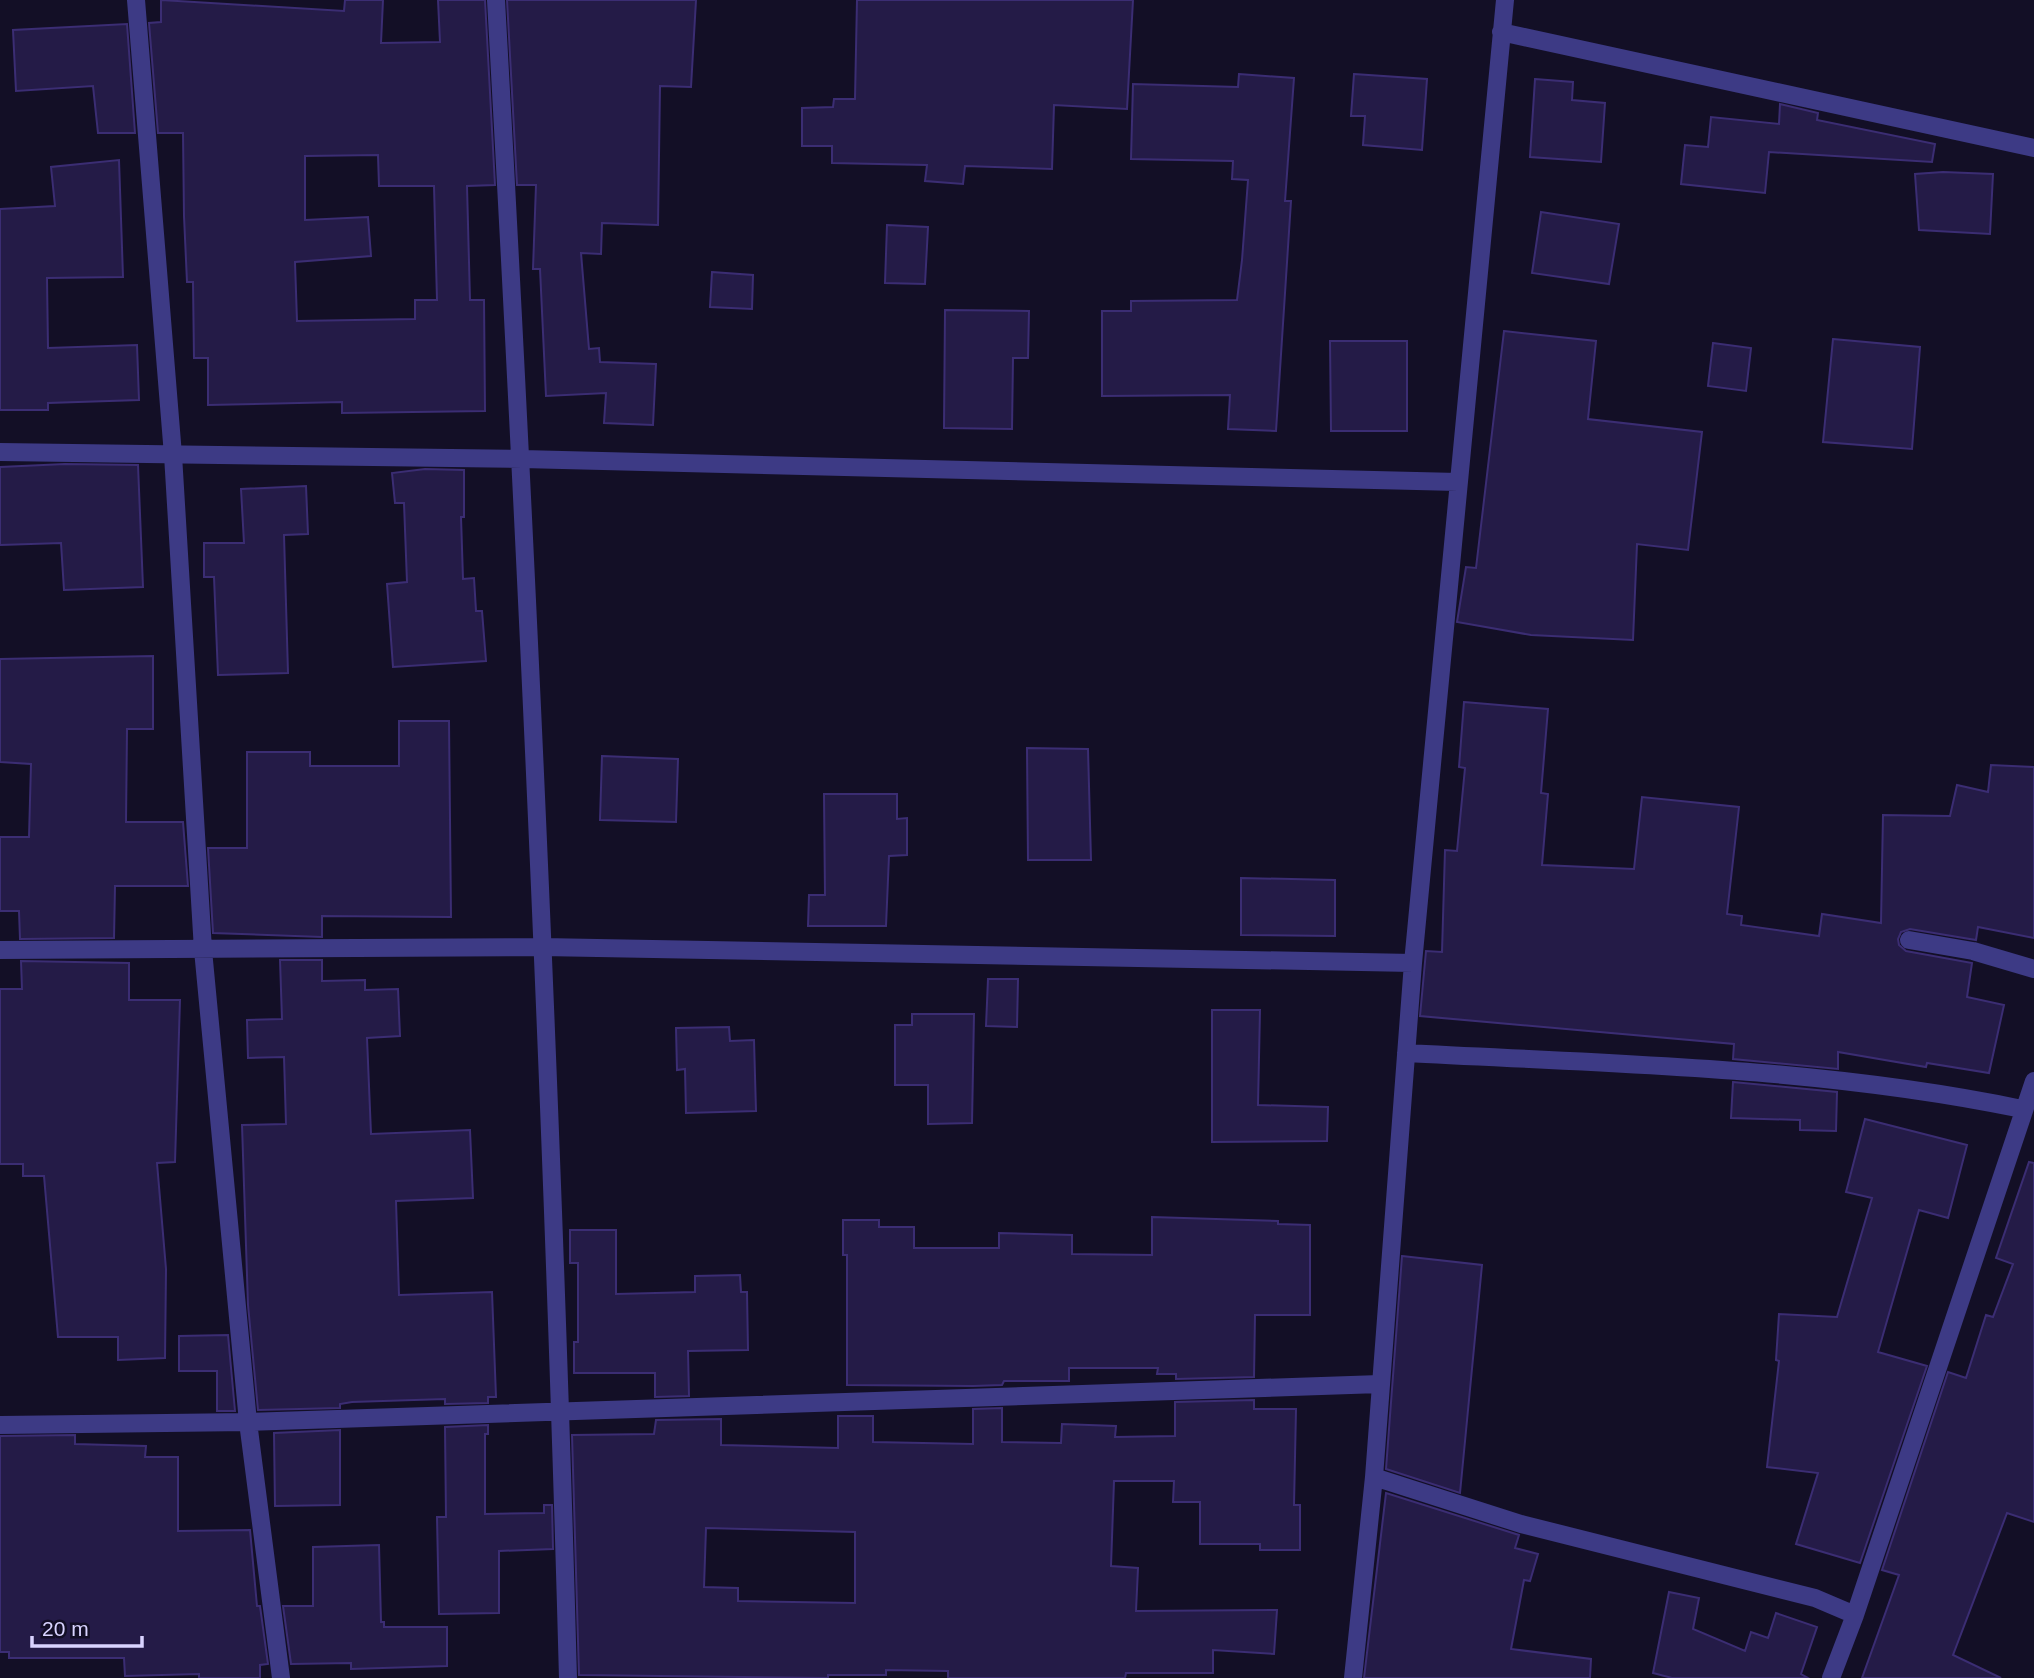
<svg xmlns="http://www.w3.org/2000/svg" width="2034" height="1678" viewBox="0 0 2034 1678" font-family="Helvetica,sans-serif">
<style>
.building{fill:#241b47;stroke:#3b2d73;stroke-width:2;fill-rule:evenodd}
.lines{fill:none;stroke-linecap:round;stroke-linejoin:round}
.minor{stroke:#3d3a85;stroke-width:18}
</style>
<rect width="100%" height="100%" fill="#130f26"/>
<path class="building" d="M 161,0 L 344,11 L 345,0 L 383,0 L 381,43 L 440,42 L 438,0 L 485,0 L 495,185 L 467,186 L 470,300 L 484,300 L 485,411 L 342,413 L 342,402 L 208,405 L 208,358 L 194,358 L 193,282 L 187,282 L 184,216 L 183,133 L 158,133 L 149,23 L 161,22 ZM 378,155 L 379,186 L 434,186 L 437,300 L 415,300 L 415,319 L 297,321 L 295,262 L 371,256 L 368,217 L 305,220 L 305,156 Z
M 507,0 L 696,0 L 691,87 L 660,86 L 658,225 L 602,223 L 601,254 L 581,253 L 589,349 L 599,348 L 600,362 L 656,364 L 653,425 L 604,423 L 606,393 L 546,396 L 540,269 L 533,269 L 536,185 L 517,185 Z
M 857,0 L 1133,0 L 1127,109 L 1054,105 L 1052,169 L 965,166 L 963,184 L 925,181 L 927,165 L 832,163 L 832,146 L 802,146 L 802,108 L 833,107 L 834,99 L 855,99 Z
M 127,24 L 135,133 L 98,133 L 93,86 L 16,91 L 13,30 Z
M 1239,74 L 1294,78 L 1285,201 L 1291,201 L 1276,431 L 1228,429 L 1230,395 L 1102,396 L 1102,311 L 1131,311 L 1131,301 L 1237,300 L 1242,260 L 1248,180 L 1232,179 L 1233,161 L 1131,159 L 1133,84 L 1238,87 Z
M 1354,74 L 1427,79 L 1422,150 L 1363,145 L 1365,116 L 1351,116 Z
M 1535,79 L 1573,82 L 1572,100 L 1605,103 L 1601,162 L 1530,157 Z
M 1780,104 L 1818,113 L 1817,120 L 1935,144 L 1932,162 L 1769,152 L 1765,193 L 1681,184 L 1685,145 L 1708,147 L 1711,117 L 1779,124 Z
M 119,160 L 123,277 L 47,278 L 48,348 L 137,345 L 139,400 L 48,403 L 48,410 L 0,410 L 0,209 L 55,206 L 51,167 Z
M 1943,172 L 1993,174 L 1990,234 L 1919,230 L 1915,174 Z
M 1541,212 L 1619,224 L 1609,284 L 1532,273 Z
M 887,225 L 928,227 L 925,284 L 885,283 Z
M 712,272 L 753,275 L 752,309 L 710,307 Z
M 945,310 L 1029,311 L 1028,358 L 1013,358 L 1012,429 L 944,428 Z
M 1504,331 L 1596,341 L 1588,419 L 1702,432 L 1688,550 L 1637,544 L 1633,640 L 1531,635 L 1457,622 L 1466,567 L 1476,568 Z
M 1833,339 L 1920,347 L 1912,449 L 1823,442 Z
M 1330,341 L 1407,341 L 1407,431 L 1331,431 Z
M 1713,343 L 1751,348 L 1746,391 L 1708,386 Z
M 65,464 L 138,465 L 143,587 L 64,590 L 61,543 L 0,545 L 0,467 Z
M 425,469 L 464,470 L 464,517 L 461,517 L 463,579 L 474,578 L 476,611 L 482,611 L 486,661 L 393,667 L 387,584 L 407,582 L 404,503 L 395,503 L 392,473 Z
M 306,486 L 308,534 L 284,535 L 288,673 L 218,675 L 214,577 L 204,577 L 204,543 L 244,543 L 241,489 Z
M 153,656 L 153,729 L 127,729 L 126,822 L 183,822 L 188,886 L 115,886 L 114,938 L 20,939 L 19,911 L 0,911 L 0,837 L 29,837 L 31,764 L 0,762 L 0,659 Z
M 1464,702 L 1548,709 L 1541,793 L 1548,794 L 1542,865 L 1634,869 L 1642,797 L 1739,807 L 1727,914 L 1742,916 L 1741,925 L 1819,936 L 1822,914 L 1881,923 L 1883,815 L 1950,816 L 1957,785 L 1988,792 L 1991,765 L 2034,767 L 2034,938 L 1978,927 L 1976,940 L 1910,929 L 1901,932 L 1898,939 L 1899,945 L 1906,951 L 1972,963 L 1967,997 L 2004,1005 L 1989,1073 L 1927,1063 L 1926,1067 L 1838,1052 L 1838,1069 L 1733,1059 L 1734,1044 L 1420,1016 L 1426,951 L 1442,952 L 1445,850 L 1457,851 L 1465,768 L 1459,767 Z
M 399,721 L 449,721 L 451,917 L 322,916 L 322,937 L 213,933 L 208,848 L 247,848 L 247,752 L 310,752 L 310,766 L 399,766 Z
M 1027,748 L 1088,749 L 1091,860 L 1028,860 Z
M 602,756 L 678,759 L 676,822 L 600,820 Z
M 824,794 L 897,794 L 897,819 L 907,818 L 907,855 L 889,856 L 886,926 L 808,926 L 809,895 L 825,895 Z
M 1241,878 L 1335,880 L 1335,936 L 1241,935 Z
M 280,960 L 322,960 L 322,981 L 365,980 L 365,990 L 398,989 L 400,1036 L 367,1038 L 371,1134 L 470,1130 L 473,1198 L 396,1201 L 399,1295 L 492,1292 L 496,1397 L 488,1397 L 488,1403 L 445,1404 L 445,1399 L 352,1402 L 340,1404 L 340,1408 L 258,1410 L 248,1305 L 242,1125 L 286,1124 L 284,1057 L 248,1058 L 247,1020 L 282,1019 Z
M 21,961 L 129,963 L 129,1000 L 180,1000 L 175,1162 L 157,1163 L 166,1269 L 165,1358 L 118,1360 L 118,1337 L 58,1337 L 44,1176 L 23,1176 L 23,1164 L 0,1164 L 0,989 L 22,989 Z
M 988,979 L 1018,979 L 1017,1027 L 986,1026 Z
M 1212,1010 L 1260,1010 L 1258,1105 L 1328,1107 L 1327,1141 L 1212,1142 Z
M 912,1014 L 974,1014 L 972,1123 L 928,1124 L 928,1085 L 895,1085 L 895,1025 L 912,1025 Z
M 729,1027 L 730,1041 L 754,1040 L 756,1111 L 686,1113 L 685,1069 L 677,1070 L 676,1028 Z
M 1733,1082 L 1837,1092 L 1836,1131 L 1800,1130 L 1800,1120 L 1731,1118 Z
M 1865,1119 L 1967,1145 L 1948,1218 L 1919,1210 L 1878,1352 L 1927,1366 L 1860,1563 L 1796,1544 L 1818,1473 L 1767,1467 L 1779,1361 L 1776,1360 L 1779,1314 L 1837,1317 L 1872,1198 L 1846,1192 Z
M 2029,1162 L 2034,1163 L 2034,1522 L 2007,1513 L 1953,1655 L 2001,1678 L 1862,1678 L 1899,1575 L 1882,1570 L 1948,1372 L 1966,1378 L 1986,1315 L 1993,1317 L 2013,1264 L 1996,1258 Z
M 1152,1217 L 1278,1221 L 1278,1224 L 1310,1225 L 1310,1315 L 1255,1315 L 1254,1377 L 1176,1379 L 1176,1374 L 1157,1374 L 1158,1368 L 1069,1368 L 1069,1381 L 1004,1381 L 1002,1385 L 973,1386 L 847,1385 L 847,1255 L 843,1255 L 843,1220 L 879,1220 L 879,1227 L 914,1227 L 914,1248 L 999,1248 L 999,1233 L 1072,1235 L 1072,1254 L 1152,1255 Z
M 570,1230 L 616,1230 L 616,1294 L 695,1292 L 695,1276 L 740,1275 L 741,1292 L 747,1292 L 748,1350 L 688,1351 L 689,1396 L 655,1397 L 655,1373 L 574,1373 L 574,1342 L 578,1342 L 578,1263 L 570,1263 Z
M 1402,1256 L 1482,1265 L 1460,1493 L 1386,1469 Z
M 228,1335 L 235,1411 L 217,1411 L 217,1371 L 179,1371 L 179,1336 Z
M 1254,1400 L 1254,1409 L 1296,1409 L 1294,1505 L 1300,1505 L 1300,1550 L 1260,1550 L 1260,1544 L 1200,1544 L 1200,1502 L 1173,1502 L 1174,1481 L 1114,1481 L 1111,1566 L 1138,1568 L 1136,1611 L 1277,1610 L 1274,1654 L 1213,1650 L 1213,1673 L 1126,1673 L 1125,1678 L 948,1678 L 948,1671 L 886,1670 L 886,1675 L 828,1675 L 828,1678 L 579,1675 L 572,1435 L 654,1434 L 656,1420 L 721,1419 L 721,1445 L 838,1448 L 838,1416 L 873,1416 L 873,1442 L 973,1444 L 973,1409 L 1002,1408 L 1002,1442 L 1061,1443 L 1062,1424 L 1116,1426 L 1115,1437 L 1175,1436 L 1175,1402 ZM 706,1528 L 855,1532 L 855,1603 L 738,1601 L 738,1588 L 704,1587 Z
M 488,1425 L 488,1434 L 485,1434 L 485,1514 L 544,1513 L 544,1505 L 552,1505 L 553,1549 L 499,1551 L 499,1613 L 439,1614 L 437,1517 L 446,1517 L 445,1427 Z
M 340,1430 L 340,1505 L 275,1506 L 274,1433 Z
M 75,1435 L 75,1444 L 146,1446 L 145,1457 L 178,1457 L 178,1531 L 250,1530 L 257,1606 L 260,1606 L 268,1664 L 260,1665 L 260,1678 L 199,1678 L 199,1674 L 125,1676 L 124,1658 L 9,1658 L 9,1652 L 0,1652 L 0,1436 Z
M 1386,1493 L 1519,1535 L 1515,1548 L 1538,1554 L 1530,1581 L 1524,1580 L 1511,1649 L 1591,1659 L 1590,1678 L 1364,1678 Z
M 379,1545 L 381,1622 L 384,1622 L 384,1627 L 447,1627 L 447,1666 L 351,1669 L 351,1663 L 291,1664 L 283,1606 L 313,1606 L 313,1547 Z
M 1669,1592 L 1699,1598 L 1693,1629 L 1745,1651 L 1751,1632 L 1768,1638 L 1776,1613 L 1817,1627 L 1801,1674 L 1808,1678 L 1672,1678 L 1653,1673 Z"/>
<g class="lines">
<path class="minor" d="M 136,0 L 173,455 L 203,950 L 248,1422 L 281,1678
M 496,0 C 527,559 553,1118 568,1678
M 1501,32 L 2034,148
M 0,452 L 522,459 L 1458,482
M 1909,940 L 1973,951 L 2034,969
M 0,950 L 542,947 L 1413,963
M 1406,1053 C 1612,1064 1820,1067 2022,1109
M 0,1425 L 248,1422 L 1380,1384
M 1374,1477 L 1521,1524 L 1815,1598 L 1855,1615
M 1353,1678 L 1374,1477 L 1413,963 L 1505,0
M 1831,1678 L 1855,1615 L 2034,1081"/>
</g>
<path d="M32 1636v10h110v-10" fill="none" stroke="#d9d4ff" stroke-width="3.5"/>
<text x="42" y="1636" font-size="21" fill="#d9d4ff" stroke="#130f26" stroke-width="5" paint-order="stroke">20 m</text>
</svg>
